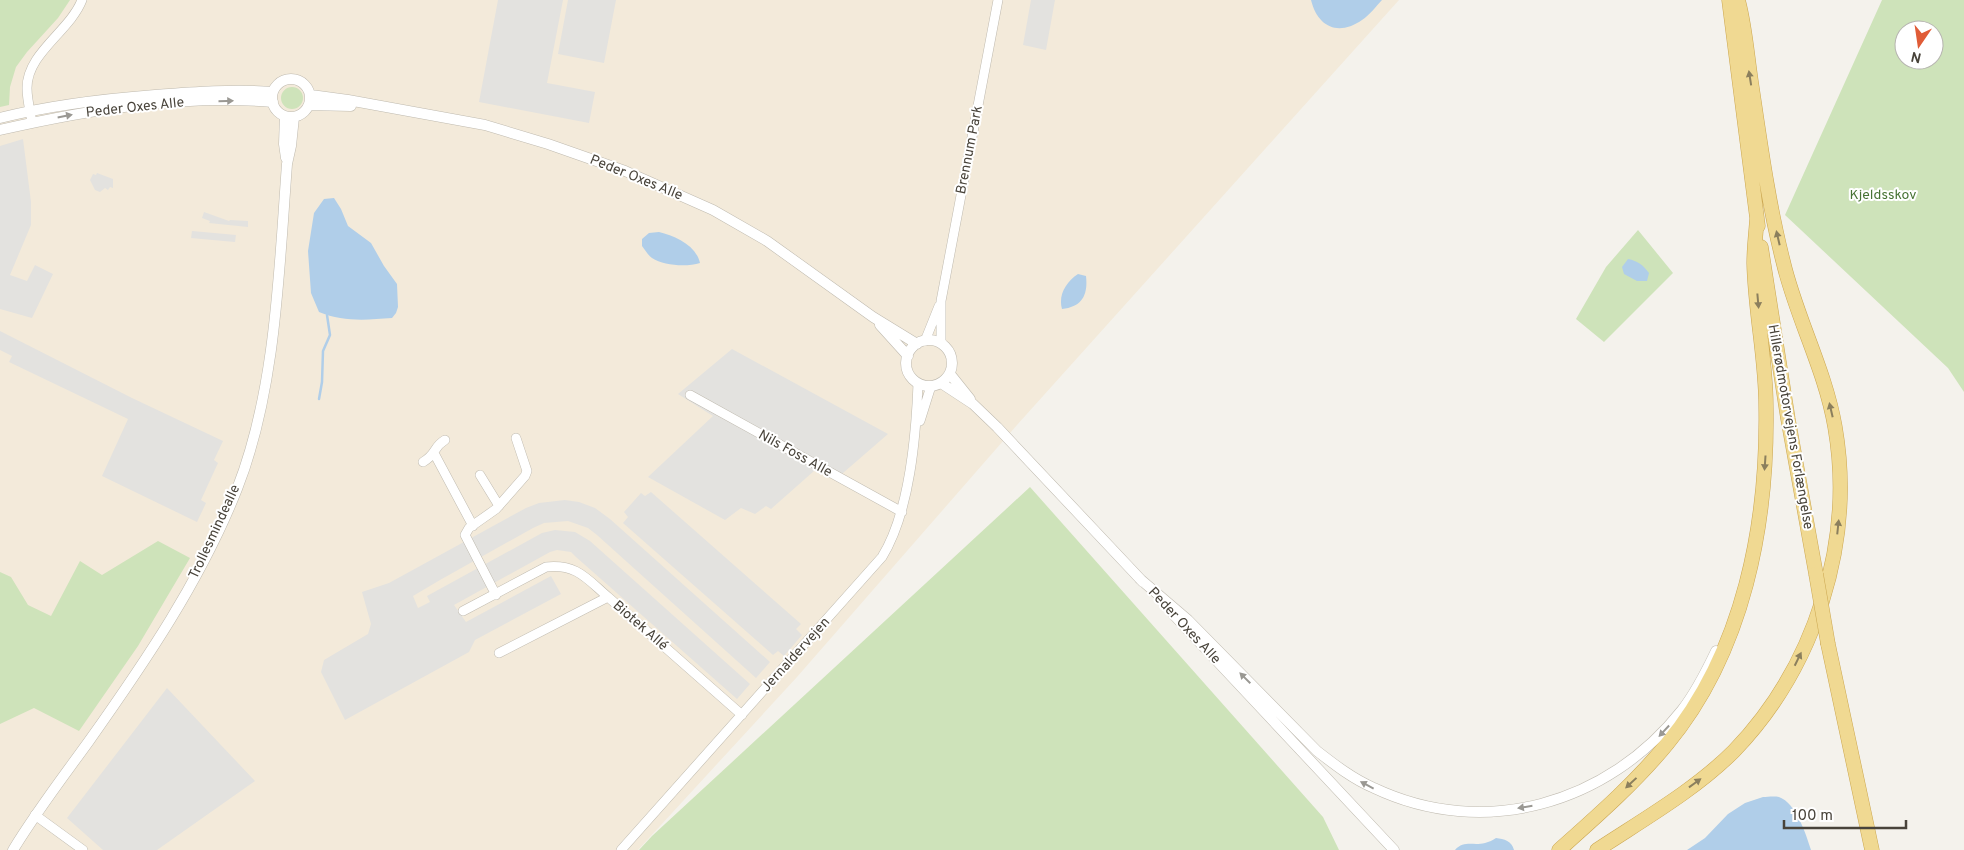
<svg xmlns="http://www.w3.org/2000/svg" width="1964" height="850" viewBox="0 0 1964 850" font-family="Overpass,sans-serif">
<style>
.commercial{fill:#f3eada}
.green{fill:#cee3ba;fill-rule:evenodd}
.parking{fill:#e3e2df}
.water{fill:#b0cee9}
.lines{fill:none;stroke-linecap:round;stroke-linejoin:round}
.stream{stroke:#b0cee9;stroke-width:2.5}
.minor-casing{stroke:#bfbaaf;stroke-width:10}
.tertiary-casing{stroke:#bfbaaf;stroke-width:11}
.trunk-casing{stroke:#cba64f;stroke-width:15}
.minor{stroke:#fff;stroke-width:9}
.tertiary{stroke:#fff;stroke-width:10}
.trunk{stroke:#f0d992;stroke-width:14}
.trunk-bridge-casing{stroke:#cba64f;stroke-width:15;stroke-linecap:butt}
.trunk-bridge{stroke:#f0d992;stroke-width:14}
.oneway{fill:#8b7f5d}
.oneway2{fill:#9a9893}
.labels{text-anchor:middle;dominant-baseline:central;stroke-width:4;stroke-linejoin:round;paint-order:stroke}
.street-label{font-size:14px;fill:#48433a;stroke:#fff}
.park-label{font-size:14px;fill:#477334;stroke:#fff}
</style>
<rect width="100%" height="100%" fill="#f4f2ec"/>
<path class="commercial" d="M 0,0 L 1399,0 L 1017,425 L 797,677 L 638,850 L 0,850 Z"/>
<path class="green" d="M 0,0 L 70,0 L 58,18 L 27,52 L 16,67 L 10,87 L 9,105 L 0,107 Z
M 1882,0 L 1964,0 L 1964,392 L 1948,368 L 1785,215 ZM 1904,30 L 1934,30 L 1934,60 L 1904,60 Z
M281 98a11 11 0 1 1 22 0a11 11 0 1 1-22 0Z
M 1638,230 L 1673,273 L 1604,342 L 1576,319 L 1606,267 Z
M 1030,487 L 1323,817 L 1339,850 L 639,850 L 652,836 Z
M 158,541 L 190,558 L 138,646 L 79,731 L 34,708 L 0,724 L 0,572 L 11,577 L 28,605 L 51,616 L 80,561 L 102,575 Z"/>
<path class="parking" d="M 498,0 L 563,0 L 547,83 L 595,92 L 589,123 L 479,102 Z
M 568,0 L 616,0 L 604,63 L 558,54 Z
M 1031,0 L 1055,0 L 1046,50 L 1023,45 Z
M 23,139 L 31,202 L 31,225 L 10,275 L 27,281 L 35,265 L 53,274 L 32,318 L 0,309 L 0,146 Z
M 97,173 L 113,179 L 113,188 L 110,187 L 108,190 L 105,188 L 100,192 L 95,190 L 90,180 L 93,174 L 96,175 Z
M 204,212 L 229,221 L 230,220 L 248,221 L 248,227 L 209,223 L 210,221 L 202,218 Z
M 192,231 L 236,235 L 235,242 L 191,238 Z
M 0,331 L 132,398 L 223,441 L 214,460 L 218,463 L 201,500 L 206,503 L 197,522 L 102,476 L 128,419 L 9,362 L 12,356 L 0,350 Z
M 732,349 L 888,434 L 843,473 L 814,471 L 771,509 L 766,506 L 755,514 L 741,508 L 725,520 L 648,477 L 713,416 L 678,394 Z
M 651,492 L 801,624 L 796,629 L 802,635 L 784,656 L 778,651 L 773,655 L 623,523 L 628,517 L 624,512 L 641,493 L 645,496 Z
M 565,500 L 579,502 L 595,508 L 610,519 L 770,662 L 756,678 L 597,535 L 588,528 L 568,521 L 544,523 L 533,528 L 440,580 L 413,596 L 418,608 L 430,602 L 427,596 L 542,533 L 555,530 L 575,532 L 590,541 L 750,684 L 737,699 L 576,557 L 571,552 L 557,550 L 550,552 L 454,605 L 466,622 L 551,576 L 561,594 L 475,640 L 469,652 L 345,720 L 321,672 L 324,660 L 368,634 L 371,624 L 362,592 L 389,583 L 526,508 L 539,503 Z
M 167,688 L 255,781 L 157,850 L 103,850 L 67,818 Z"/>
<path class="water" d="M 1311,0 L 1382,0 C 1376,6 1370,15 1362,20 C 1339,36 1318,28 1311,0 Z
M 334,198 L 341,209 L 348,226 L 371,243 L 384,266 L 397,284 L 398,307 L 396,313 L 392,318 C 366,320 343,322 319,312 L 311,293 L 308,251 L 314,213 L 324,199 Z
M 659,232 C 675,236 696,245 700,263 C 687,267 664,266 652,258 C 648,255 645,250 642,246 L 642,239 L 649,233 Z
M 1628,259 C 1638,261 1643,265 1649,273 L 1647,281 L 1637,281 L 1624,274 L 1622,267 Z
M 1078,274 L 1086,276 C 1088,294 1083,307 1062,309 C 1058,295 1066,282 1078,274 Z
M 1763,797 C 1767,797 1774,796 1779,797 C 1796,803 1806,834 1811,850 L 1687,850 L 1705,838 L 1728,814 L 1745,803 Z
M 1496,838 C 1504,839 1512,841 1514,850 L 1455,850 C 1464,840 1473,846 1485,843 C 1489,842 1493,840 1496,838 Z"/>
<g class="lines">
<path class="stream" d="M 319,399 L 322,382 L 323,351 L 330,335 L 327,315"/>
<g class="minor-casing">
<path id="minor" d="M 32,122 C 30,111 27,99 27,88 C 27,53 70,31 82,0
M 925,341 L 939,306
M 941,343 L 941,301 L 998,0
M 690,395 L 902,512
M 920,421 L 931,386
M 434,453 L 473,526
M 423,462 C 437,454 433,447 445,440
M 480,475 L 499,506
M 496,595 L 465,535 L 469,528 L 496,509 L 525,476 L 527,471 L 516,438
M 463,611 L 546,567 C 577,564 586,578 608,597
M 499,653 L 608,597 L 742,715
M 35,815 L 83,850
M 621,850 L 882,557 C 910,512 916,436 918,384"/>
</g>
<g class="tertiary-casing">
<path id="tertiary" d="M272 98a19 19 0 1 1 38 0a19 19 0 1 1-38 0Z
M 311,95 L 348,100 L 485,125 L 548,144 L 625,171 L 713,210 L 767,241 L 873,317 L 917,344
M 309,105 L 351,106
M 285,116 L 284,144 L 286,158
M 0,118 C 51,105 103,99 155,95 C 194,92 234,89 273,92
M 0,130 C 87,110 183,94 273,102
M 880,325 L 908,356
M906 363a23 23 0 1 1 46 0a23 23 0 1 1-46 0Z
M 950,374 L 970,399
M 941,383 L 973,404 L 997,427 L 1143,582
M 1140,579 L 1188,620 L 1317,751 C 1335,765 1353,779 1374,788 C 1484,840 1608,804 1682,710 C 1696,692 1706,672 1716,651
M 1173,614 L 1394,850
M 13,850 C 36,812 63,777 89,741 C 145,662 201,580 237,489 C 276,390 279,270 287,164 L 291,146 L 294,117"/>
</g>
<g class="trunk-casing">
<path id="trunk" d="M 1729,0 L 1758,226
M 1761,247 L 1788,419 L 1816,574
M 1828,644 L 1872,850
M 1559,850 C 1596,817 1635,783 1667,744 C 1744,651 1768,524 1766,406 C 1766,359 1755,311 1754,263 C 1754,248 1756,233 1757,218
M 1597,850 C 1644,819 1695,790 1734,751 C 1815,667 1855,542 1835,427 C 1825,369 1796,317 1783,261 C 1768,202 1760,141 1751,81 C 1747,54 1745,26 1738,0"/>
</g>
<use href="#minor" class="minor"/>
<use href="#tertiary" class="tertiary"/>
<use href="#trunk" class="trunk"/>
<g class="trunk-bridge-casing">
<path id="trunk-bridge" d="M 1816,574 L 1828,644"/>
</g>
<use href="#trunk-bridge" class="trunk-bridge"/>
</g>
<defs><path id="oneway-solid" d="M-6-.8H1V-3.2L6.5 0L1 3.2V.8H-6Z" transform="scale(1.25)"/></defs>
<g class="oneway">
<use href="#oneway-solid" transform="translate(1750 78) rotate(-99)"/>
<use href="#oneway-solid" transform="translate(1778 238) rotate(-103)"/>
<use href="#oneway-solid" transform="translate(1758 301) rotate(85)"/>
<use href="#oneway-solid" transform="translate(1831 410) rotate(-103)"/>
<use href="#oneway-solid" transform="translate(1765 463) rotate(94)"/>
<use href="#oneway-solid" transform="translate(1838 527) rotate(-84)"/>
<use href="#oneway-solid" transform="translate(1798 659) rotate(-64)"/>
<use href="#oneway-solid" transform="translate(1631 783) rotate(137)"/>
<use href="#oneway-solid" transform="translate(1695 783) rotate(-36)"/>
</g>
<g class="oneway2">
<use href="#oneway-solid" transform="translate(226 101) rotate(-1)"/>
<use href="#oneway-solid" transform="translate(65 116) rotate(-11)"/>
<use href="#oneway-solid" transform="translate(1245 678) rotate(-135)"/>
<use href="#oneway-solid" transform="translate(1664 731) rotate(133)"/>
<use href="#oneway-solid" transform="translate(1367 785) rotate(-152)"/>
<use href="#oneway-solid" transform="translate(1525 807) rotate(171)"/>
</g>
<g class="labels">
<g class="street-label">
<text transform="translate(135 108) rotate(-6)">Peder Oxes Alle</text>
<text transform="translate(970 150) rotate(-79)">Brennum Park</text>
<text transform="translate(636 178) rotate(22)">Peder Oxes Alle</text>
<text transform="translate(1790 427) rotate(80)">Hillerødmotorvejens Forlængelse</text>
<text transform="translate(795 454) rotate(29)">Nils Foss Alle</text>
<text transform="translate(215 532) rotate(-65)">Trollesmindealle</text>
<text transform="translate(640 626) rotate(41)">Biotek Allé</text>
<text transform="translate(1184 626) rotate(47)">Peder Oxes Alle</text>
<text transform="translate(796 655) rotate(-48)">Jernaldervejen</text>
</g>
<g class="park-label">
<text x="1883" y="195">Kjeldsskov</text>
</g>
</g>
<g transform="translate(1919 45) rotate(193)"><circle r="24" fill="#ffffff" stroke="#b6b4b0"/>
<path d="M0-4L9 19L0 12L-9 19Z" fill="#e05c37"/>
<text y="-8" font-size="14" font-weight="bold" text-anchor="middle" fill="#48433a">N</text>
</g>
<path d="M1784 820v8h122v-8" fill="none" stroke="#48433a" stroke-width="2.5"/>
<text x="1792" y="820" font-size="15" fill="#48433a" stroke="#ffffff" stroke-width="4" paint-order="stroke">100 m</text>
</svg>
